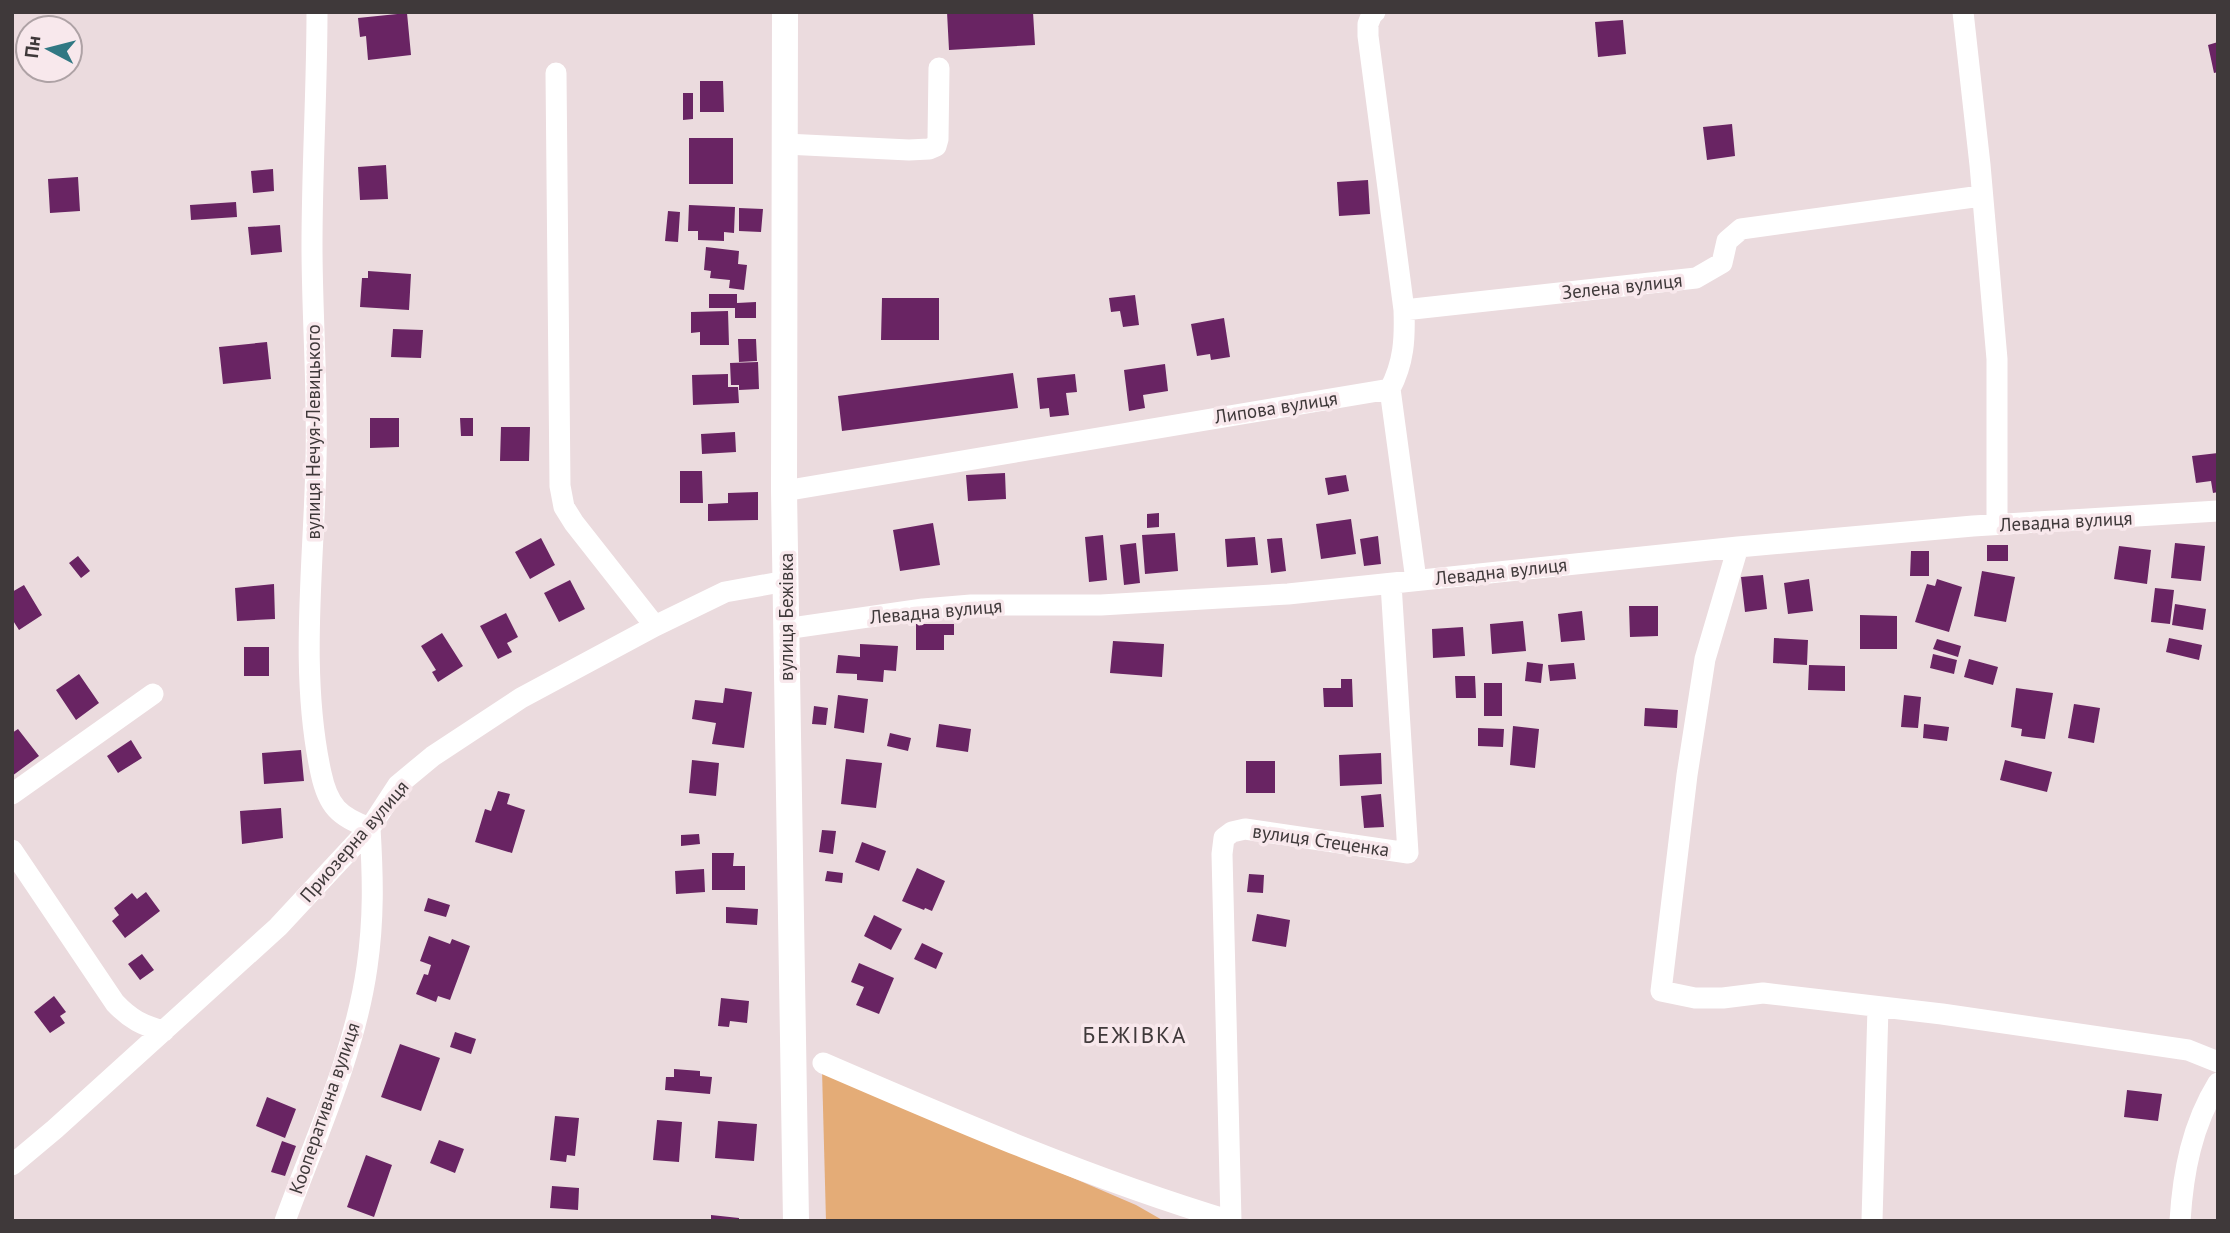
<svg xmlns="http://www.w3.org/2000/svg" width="2230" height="1233" viewBox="0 0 2230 1233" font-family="'PT Sans',sans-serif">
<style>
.green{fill:#e4ac77}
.building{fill:#692463}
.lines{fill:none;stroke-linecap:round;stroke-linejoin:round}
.minor{stroke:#fff;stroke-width:21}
.major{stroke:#fff;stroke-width:26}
.labels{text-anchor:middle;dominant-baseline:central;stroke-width:7;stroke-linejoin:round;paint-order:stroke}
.street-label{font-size:19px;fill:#3f393a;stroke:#f8e8ec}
.quarter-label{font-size:23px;letter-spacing:2px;fill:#3f393a;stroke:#f8e8ec}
</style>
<rect width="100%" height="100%" fill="#ebdbde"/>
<path class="green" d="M 822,1070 L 1136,1205 L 1164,1221 L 826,1221 Z"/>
<path class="building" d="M 947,12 L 1033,12 L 1035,45 L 949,50 Z
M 407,13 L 411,55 L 368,60 L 366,36 L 360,37 L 358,18 Z
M 1623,20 L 1626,54 L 1598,57 L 1595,22 Z
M 2218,42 L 2218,72 L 2214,73 L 2208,45 Z
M 700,81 L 723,81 L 724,112 L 700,112 Z
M 683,93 L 693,93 L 693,119 L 683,120 Z
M 1732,124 L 1735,156 L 1707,160 L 1703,127 Z
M 689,138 L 733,138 L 733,184 L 689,184 Z
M 386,165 L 388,199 L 360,200 L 358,167 Z
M 273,169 L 274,191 L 253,193 L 251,171 Z
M 78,177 L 80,211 L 50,213 L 48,179 Z
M 1368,180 L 1370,214 L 1339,216 L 1337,182 Z
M 236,202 L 237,217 L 191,220 L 190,205 Z
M 689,205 L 735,207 L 734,233 L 724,232 L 724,241 L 698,240 L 698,231 L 688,231 Z
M 739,208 L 763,209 L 761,232 L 739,231 Z
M 668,211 L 680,212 L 678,242 L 665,241 Z
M 280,225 L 282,252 L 251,255 L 248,227 Z
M 706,247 L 739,251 L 738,264 L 747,265 L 744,290 L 729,288 L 730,280 L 710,278 L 711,271 L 704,270 Z
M 368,271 L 411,274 L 409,310 L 360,307 L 362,278 L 368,278 Z
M 709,294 L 737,294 L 737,303 L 756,302 L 756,318 L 735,318 L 735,308 L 709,308 Z
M 1135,295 L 1139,325 L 1123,327 L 1120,311 L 1111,312 L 1109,298 Z
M 882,298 L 939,298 L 939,340 L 881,340 Z
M 728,311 L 729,345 L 700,345 L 700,332 L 691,333 L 691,312 Z
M 1224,318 L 1230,357 L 1211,360 L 1210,354 L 1197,356 L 1191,324 Z
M 393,329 L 423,330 L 421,358 L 391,357 Z
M 738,339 L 756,339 L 757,361 L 739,362 Z
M 267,342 L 271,379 L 223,384 L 219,347 Z
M 758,362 L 759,389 L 739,390 L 739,385 L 731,385 L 730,363 Z
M 1165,364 L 1168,391 L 1143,395 L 1145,408 L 1129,411 L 1124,370 Z
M 1013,373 L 1018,408 L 842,431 L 838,396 Z
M 728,374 L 728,387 L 738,387 L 739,403 L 693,405 L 692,375 Z
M 1075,374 L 1077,392 L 1066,393 L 1069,415 L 1050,417 L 1049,408 L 1040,409 L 1037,378 Z
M 370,418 L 399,418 L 399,447 L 370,448 Z
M 460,418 L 473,418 L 473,436 L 461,436 Z
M 501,427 L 530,427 L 529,461 L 500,461 Z
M 735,432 L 736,452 L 702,454 L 701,434 Z
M 2218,453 L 2218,492 L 2213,493 L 2211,481 L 2196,483 L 2192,456 Z
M 680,471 L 702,471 L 703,503 L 680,503 Z
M 1005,473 L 1006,499 L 968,501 L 966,475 Z
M 1346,475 L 1349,491 L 1328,495 L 1325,478 Z
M 758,492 L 758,520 L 708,521 L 708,504 L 728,503 L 728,493 Z
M 1159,513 L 1159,527 L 1147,528 L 1147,514 Z
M 1351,519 L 1356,554 L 1321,559 L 1316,524 Z
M 933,523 L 940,565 L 900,571 L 893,530 Z
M 1175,533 L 1178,571 L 1145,574 L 1142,535 Z
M 1103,535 L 1107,580 L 1089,582 L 1085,537 Z
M 1378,536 L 1381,564 L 1364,566 L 1360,539 Z
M 1255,537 L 1258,565 L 1227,567 L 1225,539 Z
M 541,538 L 555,565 L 530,579 L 515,552 Z
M 1282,538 L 1286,571 L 1271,573 L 1267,539 Z
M 1136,543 L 1140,583 L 1124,585 L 1120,545 Z
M 2175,543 L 2205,546 L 2201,581 L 2171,578 Z
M 1987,545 L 2008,545 L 2008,561 L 1987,561 Z
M 2119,546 L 2151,550 L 2147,584 L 2114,579 Z
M 1911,551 L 1929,551 L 1929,576 L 1910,576 Z
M 78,556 L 90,571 L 81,578 L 69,563 Z
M 1982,571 L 2015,577 L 2006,622 L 1974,616 Z
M 1763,575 L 1767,609 L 1745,612 L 1741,577 Z
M 1809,579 L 1813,611 L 1788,614 L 1784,583 Z
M 1937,579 L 1962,587 L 1949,632 L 1915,622 L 1927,584 L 1935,586 Z
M 570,580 L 585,609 L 559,622 L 544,593 Z
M 274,584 L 275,619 L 237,621 L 235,588 Z
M 24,585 L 42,615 L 19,630 L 12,619 L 12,592 Z
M 2155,588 L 2174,590 L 2170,624 L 2151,622 Z
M 2175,604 L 2206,609 L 2203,630 L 2172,625 Z
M 1629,606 L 1658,606 L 1658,636 L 1630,637 Z
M 1582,611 L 1585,640 L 1561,642 L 1558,614 Z
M 506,613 L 518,637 L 507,643 L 512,652 L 498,659 L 480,626 Z
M 1860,615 L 1897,616 L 1897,649 L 1860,649 Z
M 1523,621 L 1526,651 L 1492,654 L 1490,624 Z
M 916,624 L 954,624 L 954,635 L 944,635 L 944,650 L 916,650 Z
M 1463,627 L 1465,656 L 1433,658 L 1432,629 Z
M 442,633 L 463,666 L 438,682 L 432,672 L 436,670 L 421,646 Z
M 1774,638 L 1808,640 L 1807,665 L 1773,663 Z
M 2169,638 L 2202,645 L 2199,660 L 2166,652 Z
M 1937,639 L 1961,646 L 1958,657 L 1933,649 Z
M 1113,641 L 1164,644 L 1162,677 L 1110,673 Z
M 860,644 L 898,646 L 896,671 L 884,670 L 883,682 L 857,680 L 857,674 L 836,673 L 838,655 L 860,657 Z
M 244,647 L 269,647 L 269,676 L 244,676 Z
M 1933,654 L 1957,660 L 1954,674 L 1930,668 Z
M 1969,659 L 1998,667 L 1993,685 L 1964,677 Z
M 1527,662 L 1543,664 L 1541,683 L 1525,681 Z
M 1574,663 L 1576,679 L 1550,681 L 1548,665 Z
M 1809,665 L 1845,666 L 1845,691 L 1808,690 Z
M 79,674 L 99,703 L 76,720 L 56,690 Z
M 1455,676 L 1475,676 L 1476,698 L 1456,698 Z
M 1341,679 L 1352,679 L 1353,707 L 1324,707 L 1323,688 L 1341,688 Z
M 1484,683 L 1502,683 L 1502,716 L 1484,716 Z
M 725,688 L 752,692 L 744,748 L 712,744 L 716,723 L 692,719 L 695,700 L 723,703 Z
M 2016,688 L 2053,693 L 2045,739 L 2021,736 L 2022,729 L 2011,727 Z
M 838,695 L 868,699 L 864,733 L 834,728 Z
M 1904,695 L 1921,697 L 1918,728 L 1901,727 Z
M 2074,704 L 2100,708 L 2094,743 L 2068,738 Z
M 814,706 L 828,708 L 826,725 L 812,724 Z
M 1645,708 L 1678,710 L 1677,728 L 1644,726 Z
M 939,724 L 971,729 L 968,752 L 936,747 Z
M 1924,724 L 1949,727 L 1947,741 L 1923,738 Z
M 1513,726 L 1539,729 L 1535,768 L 1510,765 Z
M 1478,728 L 1504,729 L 1503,747 L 1478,746 Z
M 18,729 L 39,756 L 12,776 L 12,733 Z
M 890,733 L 911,738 L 908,751 L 887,746 Z
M 131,740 L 142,758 L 118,773 L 107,756 Z
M 301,750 L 304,781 L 264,784 L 262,753 Z
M 1381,753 L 1382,784 L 1340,786 L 1339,755 Z
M 846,759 L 882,763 L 876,808 L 841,804 Z
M 692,760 L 719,763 L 716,796 L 689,793 Z
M 2005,760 L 2052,772 L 2047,792 L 2000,780 Z
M 1246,761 L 1275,761 L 1275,793 L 1246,793 Z
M 498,791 L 510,794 L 507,804 L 525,810 L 512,853 L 475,842 L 485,809 L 491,811 Z
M 1381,794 L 1384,827 L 1364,828 L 1361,796 Z
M 281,808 L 283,838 L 242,844 L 240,811 Z
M 822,830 L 836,831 L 833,854 L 819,852 Z
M 699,834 L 700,844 L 681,846 L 681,835 Z
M 862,842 L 886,851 L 879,871 L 855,862 Z
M 712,853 L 734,853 L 733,866 L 745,866 L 745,890 L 712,890 Z
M 917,868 L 945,881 L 932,911 L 925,908 L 924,910 L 902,901 Z
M 704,869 L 705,892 L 676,894 L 675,871 Z
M 827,871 L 843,873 L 842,883 L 825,881 Z
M 1249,874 L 1264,875 L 1263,893 L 1247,892 Z
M 146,892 L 160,911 L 125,938 L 112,921 L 119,915 L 114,908 L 132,893 L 137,899 Z
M 428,898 L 450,905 L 446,917 L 424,911 Z
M 726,907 L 758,909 L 757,925 L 726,923 Z
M 1257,914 L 1290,920 L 1286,947 L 1252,941 Z
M 874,915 L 902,929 L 891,950 L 864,936 Z
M 429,936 L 450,944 L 452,939 L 470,946 L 450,1000 L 438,996 L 436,1002 L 416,994 L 424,974 L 428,975 L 431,965 L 420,961 Z
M 922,943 L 943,953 L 936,969 L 914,959 Z
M 142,954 L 154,970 L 140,980 L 128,964 Z
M 859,963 L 894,978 L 879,1014 L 856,1005 L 864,987 L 851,982 Z
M 54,996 L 66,1012 L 60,1016 L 65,1023 L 50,1033 L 34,1012 Z
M 721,998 L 749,1001 L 747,1023 L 730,1021 L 729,1027 L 718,1026 Z
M 455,1032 L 476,1039 L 471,1054 L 450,1047 Z
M 400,1044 L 440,1058 L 421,1111 L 381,1097 Z
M 674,1069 L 700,1071 L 700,1076 L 712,1077 L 710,1094 L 665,1090 L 666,1077 L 674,1077 Z
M 2127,1090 L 2162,1094 L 2158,1121 L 2124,1117 Z
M 267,1097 L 296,1109 L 285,1138 L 256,1126 Z
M 555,1116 L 579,1118 L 575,1156 L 567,1155 L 566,1162 L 550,1160 Z
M 657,1120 L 682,1122 L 679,1162 L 653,1160 Z
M 718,1121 L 757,1124 L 754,1161 L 715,1158 Z
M 439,1140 L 464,1149 L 455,1173 L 430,1163 Z
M 282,1141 L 296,1146 L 285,1176 L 271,1172 Z
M 366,1155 L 392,1165 L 374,1217 L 347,1207 Z
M 552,1186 L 579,1188 L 578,1210 L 550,1208 Z
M 711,1215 L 739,1218 L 739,1221 L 711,1221 Z"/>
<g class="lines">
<path class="minor" d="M 317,12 C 317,90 312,167 312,245 C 312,317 318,389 316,461 C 314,564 299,672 321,773 C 328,806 339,817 370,828
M 1963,12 L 1980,165 L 1997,359 L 1997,524
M 556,73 L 560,486 L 564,507 L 574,523 L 655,626
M 785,144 L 909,150 L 929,149 L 936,146 L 938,139 L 939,68
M 1404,310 L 1696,278 L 1722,263 L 1727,241 L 1741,229 L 1981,196
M 1390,389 L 1416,580
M 784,491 L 1390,389 C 1404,362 1405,339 1404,310 L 1368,36 L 1368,24 L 1372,14 L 1375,12
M 1738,547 L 1705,659 L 1687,775 L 1661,991 L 1695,998 L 1723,998 L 1763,993 L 1942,1014 L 2188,1050 L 2218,1062
M 785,629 L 923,609 L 971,605 L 1101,605 L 1288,594 L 1738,547 L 1973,526 L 2218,511
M 12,794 L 153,694
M 12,850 L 115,1003 C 130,1019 143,1026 164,1031
M 823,1063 C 957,1121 1091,1179 1231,1221 L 1212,1217
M 12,1165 L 55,1129 L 278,927 L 370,828 L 398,785 L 433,756 L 521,698 L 655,626 L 725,592 L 786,581
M 285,1221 C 315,1139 355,1053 367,967 C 374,919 373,877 370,828
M 1231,1221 L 1222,854 L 1224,838 L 1232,832 L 1245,829 L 1408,853 L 1391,584
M 1872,1221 L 1878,1007
M 2180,1221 C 2183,1172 2192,1125 2218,1083"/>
<path class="major" d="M 785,12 L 784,491 L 796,1221"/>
</g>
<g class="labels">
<g class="street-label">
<text transform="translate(1622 286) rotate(-6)">Зелена вулиця</text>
<text transform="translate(1276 407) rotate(-9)">Липова вулиця</text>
<text transform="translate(313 432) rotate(-90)">вулиця Нечуя-Левицького</text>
<text transform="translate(2066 521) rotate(-3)">Левадна вулиця</text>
<text transform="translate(1501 571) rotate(-6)">Левадна вулиця</text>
<text transform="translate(936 611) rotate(-5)">Левадна вулиця</text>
<text transform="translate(786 617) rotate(-90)">вулиця Бежівка</text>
<text transform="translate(1321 840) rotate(8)">вулиця Стеценка</text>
<text transform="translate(354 841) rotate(-49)">Приозерна вулиця</text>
<text transform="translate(324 1108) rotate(-71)">Кооперативна вулиця</text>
</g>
<g class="quarter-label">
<text x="1135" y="1034">БЕЖІВКА</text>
</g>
</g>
<rect width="2230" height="1233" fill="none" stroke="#3f393a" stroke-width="28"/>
<g transform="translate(49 49) rotate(277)"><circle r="33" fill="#f8e8ec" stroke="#aea2a5" stroke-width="2"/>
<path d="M0-5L12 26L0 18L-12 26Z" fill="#317883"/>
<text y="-10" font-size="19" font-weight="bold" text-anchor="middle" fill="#3f393a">Пн</text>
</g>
</svg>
